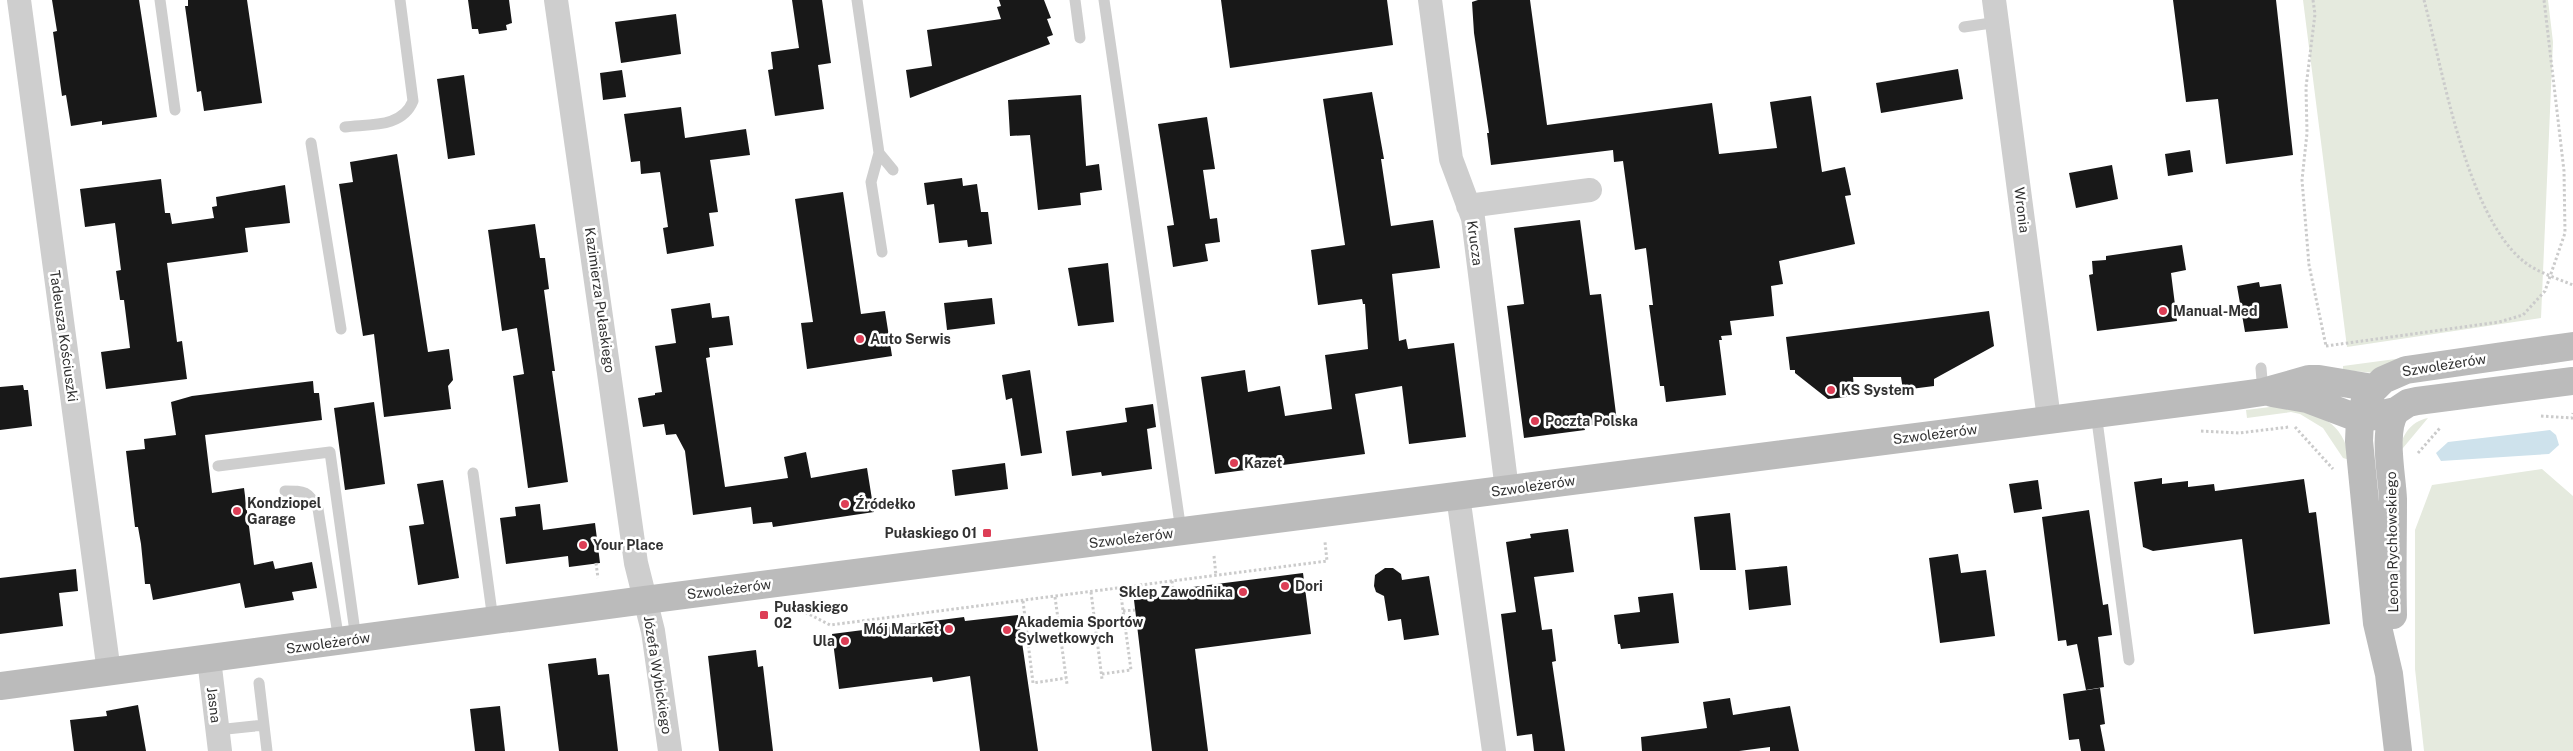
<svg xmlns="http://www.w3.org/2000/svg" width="2573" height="751" viewBox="0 0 2573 751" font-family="'Public Sans',sans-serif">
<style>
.green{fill:#e5eade}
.water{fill:#cee2ec}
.building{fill:#181818}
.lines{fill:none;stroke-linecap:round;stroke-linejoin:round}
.path{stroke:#cbcbcb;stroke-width:3;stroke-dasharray:2.5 2.5;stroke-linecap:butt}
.lane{stroke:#cecece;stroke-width:11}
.street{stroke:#cecece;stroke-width:24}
.secondary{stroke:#bbb;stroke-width:28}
.poi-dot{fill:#dd3e56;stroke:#fff;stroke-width:2}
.labels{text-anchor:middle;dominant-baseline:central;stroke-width:5;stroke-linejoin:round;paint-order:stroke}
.street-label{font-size:14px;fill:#313131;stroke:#fff}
.poi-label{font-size:14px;font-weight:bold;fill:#313131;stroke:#fff;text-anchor:start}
</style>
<rect width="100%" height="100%" fill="#fff"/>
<path class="green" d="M 2303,0 L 2548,0 L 2553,42 L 2541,318 L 2347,347 Z
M 2403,358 L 2375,373 L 2343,370 L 2343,366 Z
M 2278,406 C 2315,414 2342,416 2350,460 L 2343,458 L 2323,428 L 2300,414 L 2291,412 L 2247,418 L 2246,410 Z
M 2428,418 L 2398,454 C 2402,436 2409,422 2428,418 Z
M 2542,469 L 2573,496 L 2573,751 L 2424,751 L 2415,669 L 2415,530 L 2432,485 Z"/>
<path class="water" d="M 2550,430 L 2556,435 L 2559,445 L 2549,454 L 2441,461 L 2436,453 L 2448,442 Z"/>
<path class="building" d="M 52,0 L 139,0 L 157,117 L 102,125 L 102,121 L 71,126 L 66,95 L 62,96 L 53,32 L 57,31 Z
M 188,0 L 247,0 L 262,103 L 204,111 L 201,91 L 197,92 L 185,6 L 188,6 Z
M 468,0 L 509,0 L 512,23 L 506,25 L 507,30 L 479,34 L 478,29 L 472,29 Z
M 792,0 L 822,0 L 831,63 L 818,65 L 824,109 L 775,116 L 768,70 L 773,69 L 771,52 L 799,48 Z
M 999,0 L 1044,0 L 1051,18 L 1047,19 L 1053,35 L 1047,37 L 1050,44 L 910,98 L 906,70 L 932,66 L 927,30 L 1001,19 L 997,7 L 1001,6 Z
M 1221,0 L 1387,0 L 1393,45 L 1230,68 Z
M 1478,0 L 1530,0 L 1547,125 L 1712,103 L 1719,154 L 1777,148 L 1770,102 L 1811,96 L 1822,172 L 1845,167 L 1851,195 L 1845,196 L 1855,244 L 1779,261 L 1783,284 L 1771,286 L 1774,316 L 1730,321 L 1732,335 L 1721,336 L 1722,340 L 1719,340 L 1726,395 L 1666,402 L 1664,386 L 1660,386 L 1649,305 L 1653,305 L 1646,248 L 1635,250 L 1623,161 L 1614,162 L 1613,150 L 1491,165 L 1487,133 L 1489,133 L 1474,33 L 1472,2 Z
M 2173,0 L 2276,0 L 2293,155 L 2226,164 L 2218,99 L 2186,102 Z
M 676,14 L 681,54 L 621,63 L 615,22 Z
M 1958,69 L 1963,99 L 1881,113 L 1876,83 Z
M 622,70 L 626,97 L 603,100 L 600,73 Z
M 464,75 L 475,155 L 448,159 L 437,79 Z
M 1372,92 L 1384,159 L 1381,159 L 1391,226 L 1433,220 L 1440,268 L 1392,274 L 1399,341 L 1406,339 L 1408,349 L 1454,343 L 1466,437 L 1409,444 L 1402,386 L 1355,394 L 1365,454 L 1215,474 L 1201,377 L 1245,370 L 1248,392 L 1280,386 L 1285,416 L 1332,409 L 1325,355 L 1368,349 L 1365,304 L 1363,304 L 1362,299 L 1318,305 L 1311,250 L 1345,245 L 1323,99 Z
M 1081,95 L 1086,166 L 1099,164 L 1102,190 L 1080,193 L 1081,205 L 1038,210 L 1030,135 L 1010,136 L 1008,100 Z
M 681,107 L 685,138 L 746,129 L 750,155 L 710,160 L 718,212 L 709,213 L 714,246 L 667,254 L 663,228 L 668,227 L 660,172 L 641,174 L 640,161 L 631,162 L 624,114 Z
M 1207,117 L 1215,169 L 1203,170 L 1210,219 L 1217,218 L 1220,242 L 1205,244 L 1208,261 L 1173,267 L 1167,226 L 1174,225 L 1158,124 Z
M 2190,150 L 2193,172 L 2168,176 L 2165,154 Z
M 397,154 L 428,352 L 449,349 L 453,380 L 448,386 L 451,409 L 384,417 L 374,334 L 363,336 L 339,184 L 353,182 L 350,162 Z
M 2112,165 L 2118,199 L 2076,208 L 2069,173 Z
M 962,178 L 963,186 L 977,184 L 981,212 L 988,212 L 992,244 L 968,247 L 967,240 L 939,243 L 934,204 L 927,205 L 924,183 Z
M 161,179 L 165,213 L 170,213 L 172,224 L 214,218 L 212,207 L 217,206 L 216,197 L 285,185 L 290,223 L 245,228 L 248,252 L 167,263 L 177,342 L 182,341 L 187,379 L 106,389 L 101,352 L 130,348 L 124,300 L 120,300 L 116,271 L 121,270 L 115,223 L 85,227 L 80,189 Z
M 843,192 L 861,314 L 885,311 L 892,356 L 807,369 L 801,323 L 813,322 L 795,199 Z
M 1580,220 L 1590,295 L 1601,294 L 1617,422 L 1584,426 L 1585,430 L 1524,438 L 1507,306 L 1524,304 L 1514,228 Z
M 535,224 L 540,258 L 545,258 L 549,289 L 544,290 L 555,371 L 552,371 L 568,482 L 528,488 L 513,376 L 524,374 L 517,328 L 502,331 L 488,230 Z
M 2182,245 L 2186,270 L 2171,273 L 2177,321 L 2097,331 L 2089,275 L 2093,274 L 2092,261 L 2106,260 L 2106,256 Z
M 1108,263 L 1114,322 L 1078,326 L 1068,268 Z
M 2259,282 L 2260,287 L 2281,284 L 2288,328 L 2245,332 L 2237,286 Z
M 992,298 L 995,324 L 947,330 L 944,303 Z
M 710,303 L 712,318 L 729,316 L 733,345 L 709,348 L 710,357 L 706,358 L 725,487 L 788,478 L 784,457 L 806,452 L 811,478 L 867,468 L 874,512 L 773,527 L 772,522 L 753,524 L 751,507 L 693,515 L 685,451 L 676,434 L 666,435 L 664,424 L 643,427 L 638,398 L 655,395 L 655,393 L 662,392 L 655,346 L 676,343 L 671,309 Z
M 1989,311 L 1994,346 L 1934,379 L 1934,386 L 1903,390 L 1901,377 L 1853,377 L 1855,396 L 1828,399 L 1795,373 L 1795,370 L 1790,370 L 1786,337 Z
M 1030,370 L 1042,453 L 1021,456 L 1012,398 L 1006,400 L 1002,375 Z
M 313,381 L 314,393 L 319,393 L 322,420 L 205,435 L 212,493 L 244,488 L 254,565 L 273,561 L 275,569 L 312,562 L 317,588 L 292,592 L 294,600 L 245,608 L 240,583 L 153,600 L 150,584 L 145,584 L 141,544 L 138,527 L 135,527 L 126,451 L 145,449 L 144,439 L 176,435 L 171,402 L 192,396 Z
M 23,385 L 24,390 L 28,390 L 32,426 L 0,430 L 0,387 Z
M 374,402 L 385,484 L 345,490 L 334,408 Z
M 1153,404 L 1156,427 L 1147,429 L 1152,469 L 1102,476 L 1101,472 L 1072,476 L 1066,431 L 1127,422 L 1125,408 Z
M 1005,463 L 1008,489 L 955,496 L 952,470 Z
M 2162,478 L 2162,484 L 2188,481 L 2188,487 L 2214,484 L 2215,491 L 2304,479 L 2309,513 L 2316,512 L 2330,624 L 2254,634 L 2242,539 L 2153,551 L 2143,547 L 2134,482 Z
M 443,480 L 459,578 L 418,585 L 409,526 L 424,524 L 417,484 Z
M 2038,480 L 2042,509 L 2014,513 L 2009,484 Z
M 540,504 L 543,530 L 595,523 L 600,563 L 569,567 L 568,556 L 506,564 L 500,518 L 516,516 L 515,507 Z
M 2089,510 L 2103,605 L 2108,604 L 2112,635 L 2098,637 L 2104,687 L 2086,690 L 2077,644 L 2067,646 L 2066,640 L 2058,641 L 2042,517 Z
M 1730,513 L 1736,570 L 1700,570 L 1694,517 Z
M 1568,529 L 1574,572 L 1534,577 L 1542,630 L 1552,629 L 1556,661 L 1552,662 L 1565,751 L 1534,751 L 1532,734 L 1517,736 L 1512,699 L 1501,614 L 1516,612 L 1506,542 L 1531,538 L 1530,534 Z
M 1958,554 L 1961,573 L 1986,570 L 1995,636 L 1940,643 L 1929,558 Z
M 1787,566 L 1791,605 L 1749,610 L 1745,570 Z
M 1385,568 L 1393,568 L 1401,574 L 1402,580 L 1429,576 L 1439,635 L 1404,640 L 1401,619 L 1388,621 L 1384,596 L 1376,592 L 1374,586 L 1375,575 Z
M 76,569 L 78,591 L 59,593 L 63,626 L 0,634 L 0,578 Z
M 1303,573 L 1311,634 L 1195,649 L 1208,751 L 1152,751 L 1134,600 L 1186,593 L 1185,588 Z
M 1673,593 L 1679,643 L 1621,649 L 1620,644 L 1618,644 L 1614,615 L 1640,612 L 1638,597 Z
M 1018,615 L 1038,751 L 980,751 L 970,676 L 933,682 L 932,677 L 839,689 L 832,634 L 964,617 L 965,621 Z
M 756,650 L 758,667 L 763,666 L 773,751 L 719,751 L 708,656 Z
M 596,658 L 598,675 L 609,674 L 618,751 L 559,751 L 548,664 Z
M 2100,688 L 2105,724 L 2100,725 L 2105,751 L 2081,751 L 2079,739 L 2069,740 L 2063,694 Z
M 1730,698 L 1733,715 L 1790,706 L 1799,751 L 1770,751 L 1770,747 L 1739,751 L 1642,751 L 1641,737 L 1707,728 L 1703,702 Z
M 138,705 L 146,751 L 74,751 L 70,720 L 107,716 L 106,711 Z
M 500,706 L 505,751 L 475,751 L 470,709 Z"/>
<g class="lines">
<path class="path" d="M 2313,0 L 2315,14 L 2306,87 L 2307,133 L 2302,180 L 2309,265 L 2326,346
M 2424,0 C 2443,71 2466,212 2522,260 C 2536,272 2556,278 2573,285
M 2326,346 L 2499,322 L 2523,315 L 2545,291 L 2565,233 L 2564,171 L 2544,0
M 2541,416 L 2572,418 L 2573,413
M 2295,427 L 2333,469
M 2201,431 L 2239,433 L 2289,427
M 2418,453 L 2440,428
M 1214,556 L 1216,576
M 596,563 L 598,578
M 1172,581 L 1174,597
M 1091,592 L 1102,679
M 1055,597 L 1067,684
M 1023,601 L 1033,683 L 1066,678
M 801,610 L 830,625 L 1327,561 L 1325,542
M 1123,611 L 1135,610
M 1102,674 L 1131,670 L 1120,588"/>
<path class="lane" d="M 160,0 L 175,110
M 857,0 L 879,153 L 871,182 L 882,252
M 1075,0 L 1080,38
M 1104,0 L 1181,531
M 1964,27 L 1998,22
M 345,127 C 370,124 402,128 413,101 L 400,0
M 311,143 L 341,329
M 879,153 L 893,170
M 2261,368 L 2263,392
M 2096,413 L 2129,660
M 218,466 L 330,452 L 356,639
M 473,473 L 493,620
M 285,491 C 305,491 308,491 318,509 L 339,641
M 259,683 L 267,751
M 217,730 L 264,725"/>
<path class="street" d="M 19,0 L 109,672
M 556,0 L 636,563 L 653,631 L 670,751
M 1430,0 L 1451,159 L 1473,218 L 1507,490
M 1994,0 L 2049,419
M 1468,206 L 1590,190
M 1458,496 L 1494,751
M 209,659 L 220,751"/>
<path class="secondary" d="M 2272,393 L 2307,399 L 2360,419 L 2396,411 L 2408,403 L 2417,401 L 2573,381
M 2393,615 C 2392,576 2393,538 2393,499 C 2392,475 2382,431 2396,411
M 0,686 L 645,600 L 2235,396 L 2263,392 L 2309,379 L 2319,379 L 2373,388
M 2398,751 L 2389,674 L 2377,623 L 2359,441 L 2360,419 L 2366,397 L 2383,380 L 2406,370 L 2573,346"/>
</g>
<g class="poi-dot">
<circle cx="2163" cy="311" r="5"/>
<circle cx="860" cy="339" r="5"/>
<circle cx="1831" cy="390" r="5"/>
<circle cx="1535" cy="421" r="5"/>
<circle cx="1234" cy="463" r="5"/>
<circle cx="845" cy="504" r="5"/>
<circle cx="237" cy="511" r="5"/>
<rect x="982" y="528" width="10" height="10" rx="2.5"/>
<circle cx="583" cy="545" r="5"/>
<circle cx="1285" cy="586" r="5"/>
<circle cx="1243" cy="592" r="5"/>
<rect x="759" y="610" width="10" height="10" rx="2.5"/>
<circle cx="949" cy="629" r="5"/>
<circle cx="1007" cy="630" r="5"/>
<circle cx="845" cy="641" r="5"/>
</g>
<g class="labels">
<g class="street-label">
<text transform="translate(2022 210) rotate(83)">Wronia</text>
<text transform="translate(1475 243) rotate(82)">Krucza</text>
<text transform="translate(600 300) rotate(82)">Kazimierza Pułaskiego</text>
<text transform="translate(64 336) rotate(82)">Tadeusza Kościuszki</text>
<text transform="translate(2444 365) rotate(-9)">Szwoleżerów</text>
<text transform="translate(1935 434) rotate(-7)">Szwoleżerów</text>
<text transform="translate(1533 486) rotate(-8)">Szwoleżerów</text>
<text transform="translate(1131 538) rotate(-7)">Szwoleżerów</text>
<text transform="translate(2392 542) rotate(-91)">Leona Rychłowskiego</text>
<text transform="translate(729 589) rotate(-7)">Szwoleżerów</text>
<text transform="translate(328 643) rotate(-8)">Szwoleżerów</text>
<text transform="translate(658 675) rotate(81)">Józefa Wybickiego</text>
<text transform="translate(214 705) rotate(83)">Jasna</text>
</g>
<g class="poi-label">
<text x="2173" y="311">Manual-Med</text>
<text x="870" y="339">Auto Serwis</text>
<text x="1841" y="390">KS System</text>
<text x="1545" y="421">Poczta Polska</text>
<text x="1244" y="463">Kazet</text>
<text x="247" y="503">Kondziopel<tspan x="247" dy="16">Garage</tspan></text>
<text x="855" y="504">Źródełko</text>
<text x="977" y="533" text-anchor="end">Pułaskiego 01</text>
<text x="593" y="545">Your Place</text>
<text x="1295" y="586">Dori</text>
<text x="1233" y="592" text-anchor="end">Sklep Zawodnika</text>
<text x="774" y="607">Pułaskiego<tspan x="774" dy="16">02</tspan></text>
<text x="1017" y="622">Akademia Sportów<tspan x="1017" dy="16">Sylwetkowych</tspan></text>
<text x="939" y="629" text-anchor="end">Mój Market</text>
<text x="835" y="641" text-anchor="end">Ula</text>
</g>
</g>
</svg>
